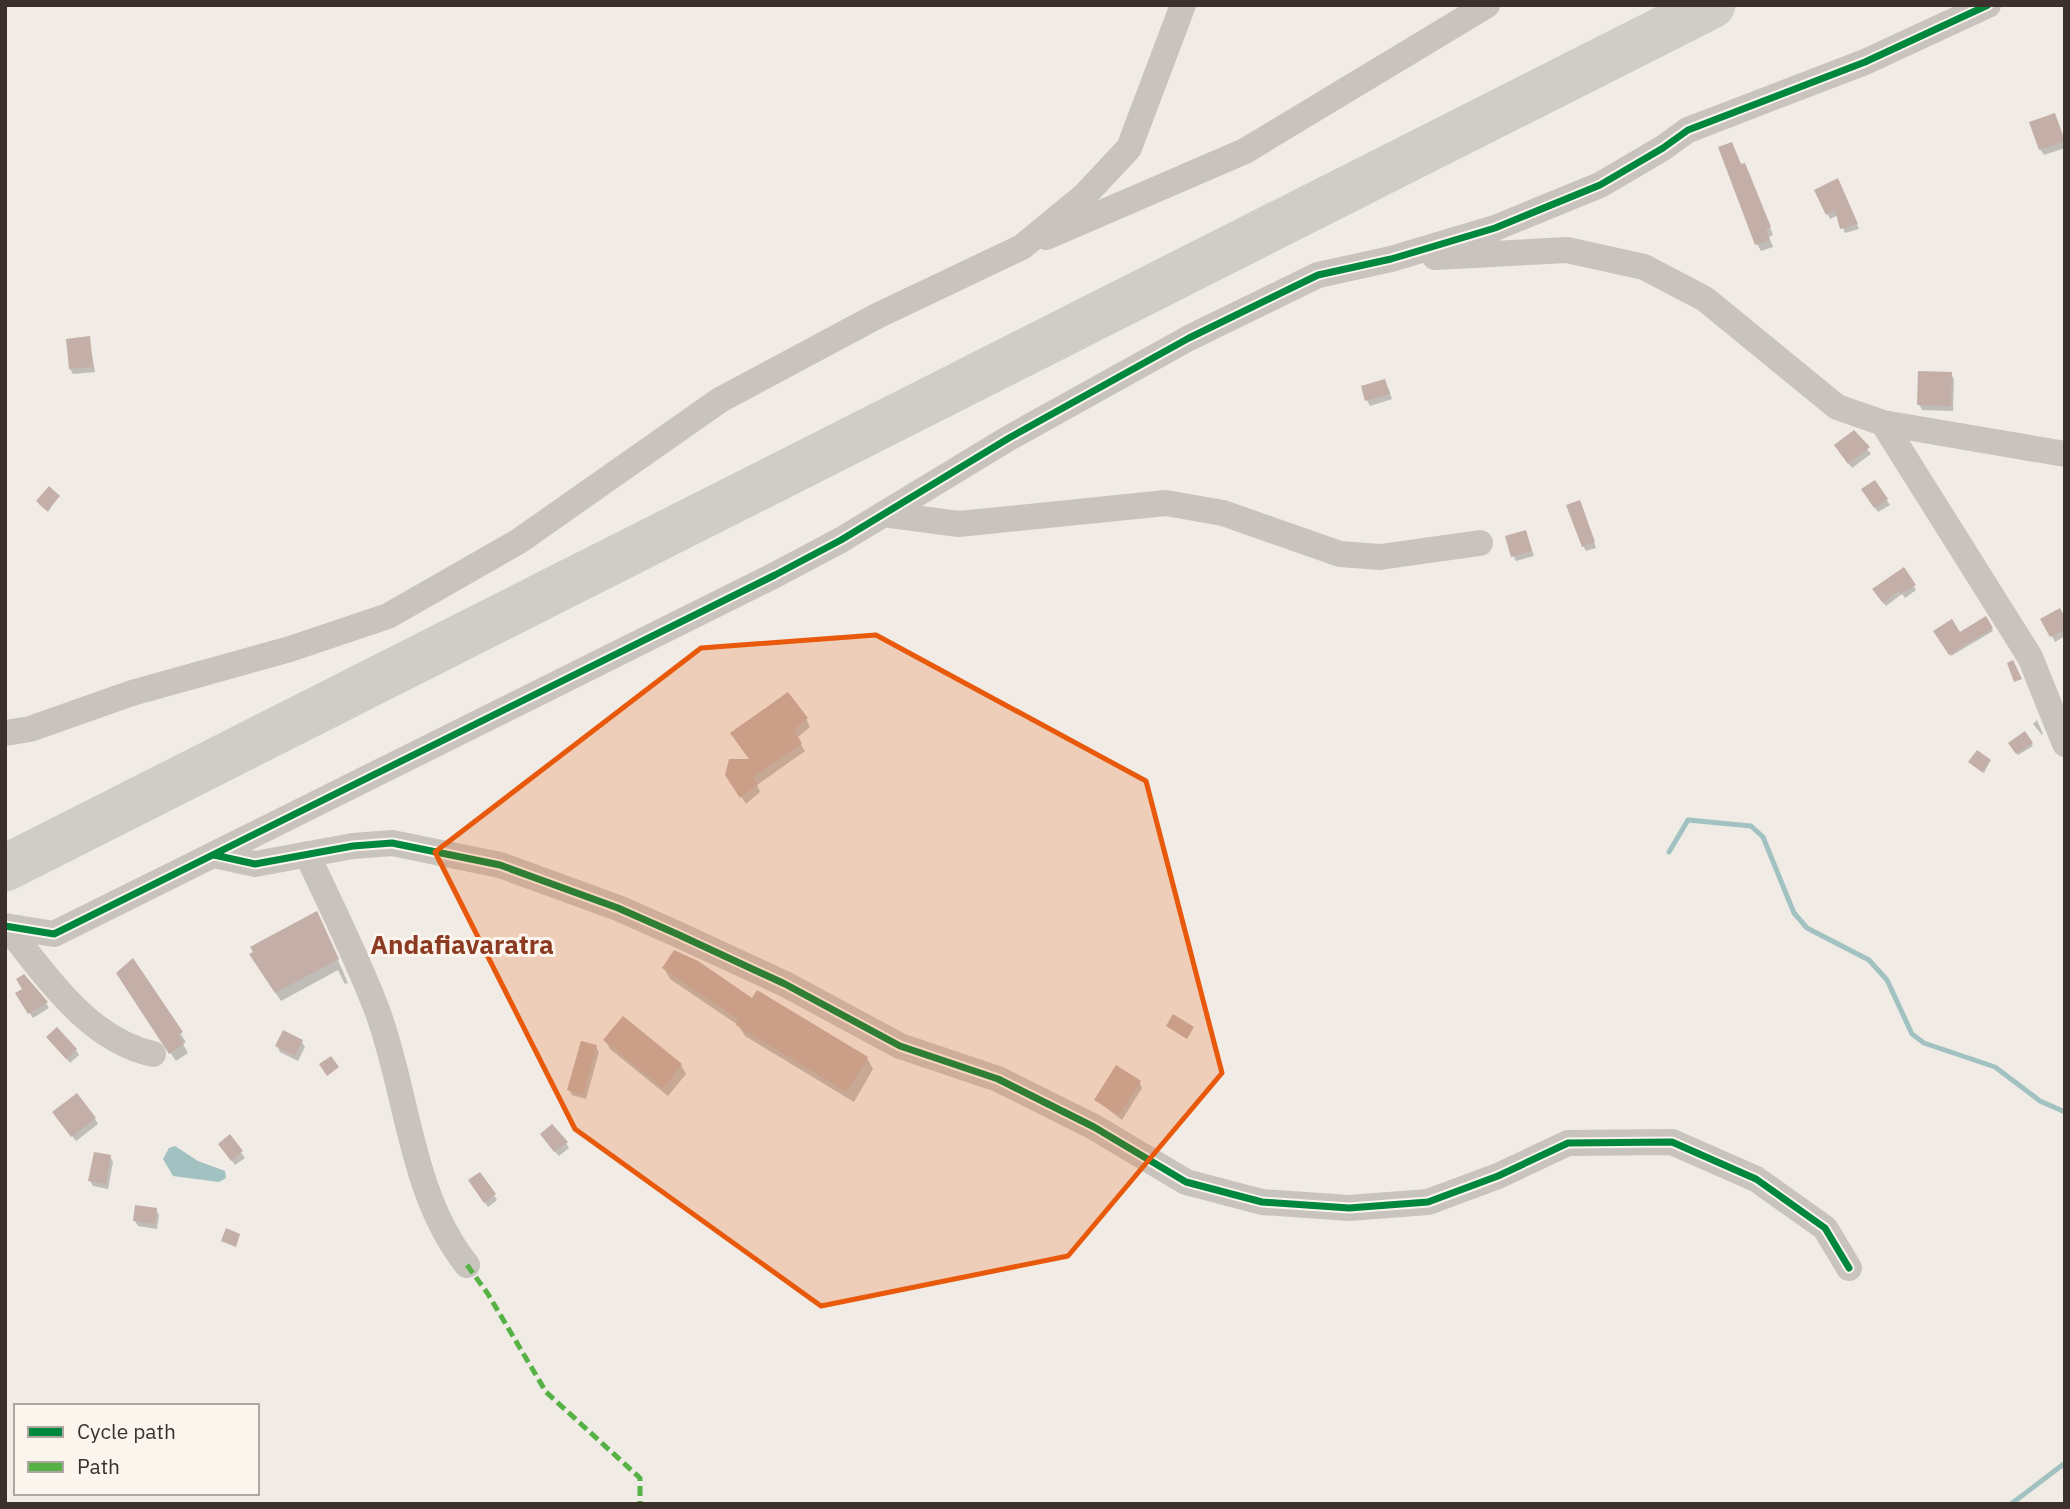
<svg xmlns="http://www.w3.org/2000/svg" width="2070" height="1509" viewBox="0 0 2070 1509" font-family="'IBM Plex Sans',sans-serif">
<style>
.water{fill:#a1c2c1}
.shadow{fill:#0003}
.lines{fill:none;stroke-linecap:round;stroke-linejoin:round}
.stream{stroke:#a1c2c1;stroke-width:5}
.taxiway{stroke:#d0ccc6;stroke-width:47}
.building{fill:#c3afa7}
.minor{stroke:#c9c3be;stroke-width:26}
.quiet{stroke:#57b246;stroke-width:5;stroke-dasharray:10 5;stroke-linecap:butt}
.cycleway-casing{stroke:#fbf5ee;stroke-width:11}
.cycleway{stroke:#00873e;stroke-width:7}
.marked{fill:#e8590c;fill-opacity:0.2;stroke:#e8590c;stroke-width:5;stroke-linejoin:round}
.labels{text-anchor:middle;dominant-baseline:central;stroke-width:6;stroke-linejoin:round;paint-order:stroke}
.neighbourhood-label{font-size:26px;font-weight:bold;fill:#8c3b22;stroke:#fbf5ee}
</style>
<rect width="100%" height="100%" fill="#f0ebe5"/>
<path class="water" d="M 175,1146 L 198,1161 L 225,1171 L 226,1178 L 219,1182 L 173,1176 L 163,1159 L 169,1148 Z"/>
<path class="shadow" d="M 2057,120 L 2065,148 L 2044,155 L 2040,149 Z
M 1745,165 L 1773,235 L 1769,237 L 1773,247 L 1761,251 L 1757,244 L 1741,166 Z
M 1840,185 L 1859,229 L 1845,233 L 1838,215 L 1830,219 L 1816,191 Z
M 89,338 L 95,372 L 73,374 L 70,369 Z
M 1951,374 L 1954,379 L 1953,411 L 1922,410 L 1919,404 Z
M 1388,387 L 1392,399 L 1370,406 L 1367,400 Z
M 1854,432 L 1871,454 L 1852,468 L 1839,451 Z
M 1875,482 L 1890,505 L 1878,512 L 1863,490 Z
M 58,497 L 48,512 L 39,504 Z
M 1582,508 L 1596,548 L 1586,551 L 1583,546 Z
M 1526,532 L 1534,556 L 1516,561 L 1513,556 Z
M 1903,570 L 1916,590 L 1905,598 L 1902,594 L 1886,606 L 1876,594 Z
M 1985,619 L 1993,631 L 1951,656 L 1936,631 L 1960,634 Z
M 2043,619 L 2065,621 L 2065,636 L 2055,642 Z
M 806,719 L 810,727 L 797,738 L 805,751 L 757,785 L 760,792 L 746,804 L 727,774 L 751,761 Z
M 2037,720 L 2043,734 L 2042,735 L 2033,724 Z
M 2025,734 L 2033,746 L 2018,755 L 2010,743 Z
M 1990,761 L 1984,773 L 1972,764 Z
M 321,922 L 348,983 L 345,984 L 338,970 L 281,1001 L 256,963 Z
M 132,961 L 186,1042 L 183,1044 L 188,1053 L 176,1061 L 123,983 Z
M 664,968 L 753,1000 L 867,1058 L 873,1069 L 854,1102 L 745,1036 L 738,1025 L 670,979 Z
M 24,990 L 46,1003 L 49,1008 L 33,1018 L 17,994 Z
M 48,1037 L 76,1050 L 79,1055 L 70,1063 Z
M 605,1040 L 681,1065 L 686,1074 L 668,1096 L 610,1049 Z
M 302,1042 L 305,1047 L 298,1061 L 280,1052 L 277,1046 Z
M 596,1047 L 599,1052 L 586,1099 L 572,1095 L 569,1090 Z
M 1139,1082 L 1142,1088 L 1122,1120 L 1096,1100 Z
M 58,1118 L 95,1119 L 98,1124 L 76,1141 Z
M 230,1137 L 245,1158 L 235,1165 L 223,1149 Z
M 545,1140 L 566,1143 L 569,1148 L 559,1156 Z
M 110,1157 L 113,1162 L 108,1189 L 93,1186 L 90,1181 Z
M 473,1186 L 494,1195 L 497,1200 L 488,1207 Z
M 156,1209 L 159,1215 L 157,1229 L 138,1226 L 135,1221 Z"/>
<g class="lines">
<path class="stream" d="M 1669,852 L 1688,820 L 1751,826 L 1763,837 L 1794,913 L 1807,928 L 1869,960 L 1887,980 L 1912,1034 L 1924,1043 L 1995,1067 L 2040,1101 L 2065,1112
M 2011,1504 L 2065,1463"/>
<path class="taxiway" d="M 5,868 L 1712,5"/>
</g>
<path class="building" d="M 2055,113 L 2065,141 L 2039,150 L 2029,122 Z
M 1732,142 L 1741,164 L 1745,163 L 1771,227 L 1766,229 L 1770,240 L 1755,245 L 1718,147 Z
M 1838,178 L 1858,224 L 1840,229 L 1835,210 L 1826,215 L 1814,190 Z
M 90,336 L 93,367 L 69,369 L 66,339 Z
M 1918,371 L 1952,372 L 1951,406 L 1917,405 Z
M 1385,379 L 1390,394 L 1365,401 L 1361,386 Z
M 1854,430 L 1870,447 L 1848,464 L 1834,445 Z
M 1875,480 L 1888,499 L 1874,508 L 1861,489 Z
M 49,486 L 60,496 L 47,511 L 36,501 Z
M 1580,500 L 1595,542 L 1582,547 L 1566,505 Z
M 1526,530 L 1532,551 L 1511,557 L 1505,536 Z
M 1904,567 L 1916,585 L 1901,594 L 1899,591 L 1883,603 L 1872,589 Z
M 2060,608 L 2065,617 L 2065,629 L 2050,637 L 2040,619 Z
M 1986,616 L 1993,628 L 1949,655 L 1933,631 L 1952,619 L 1960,632 Z
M 2013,660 L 2022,679 L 2014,682 L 2007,663 Z
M 788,692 L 808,718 L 793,730 L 802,743 L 753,777 L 758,784 L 740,798 L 725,775 L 729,759 L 749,759 L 730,733 Z
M 2025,731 L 2033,743 L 2016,754 L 2008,743 Z
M 1977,750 L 1991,760 L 1982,772 L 1968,762 Z
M 317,911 L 339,959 L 275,993 L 249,954 L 253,952 L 250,947 Z
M 674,950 L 698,961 L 752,998 L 757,990 L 868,1057 L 847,1092 L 736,1025 L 739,1020 L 662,968 Z
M 133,958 L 183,1032 L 178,1035 L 184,1044 L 169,1054 L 116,973 Z
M 24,974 L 48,1002 L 28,1014 L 15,993 L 22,989 L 16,979 Z
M 1173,1014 L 1194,1027 L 1187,1039 L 1166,1026 Z
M 623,1016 L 682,1064 L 663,1088 L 603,1040 Z
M 57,1027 L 77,1049 L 66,1059 L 46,1037 Z
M 283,1030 L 303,1040 L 295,1056 L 275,1046 Z
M 581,1041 L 597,1045 L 583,1095 L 567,1090 Z
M 331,1056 L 339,1067 L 327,1076 L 319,1064 Z
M 1116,1065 L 1141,1081 L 1119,1115 L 1094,1100 Z
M 77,1093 L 96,1118 L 71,1137 L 52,1112 Z
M 552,1124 L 568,1142 L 554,1152 L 540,1134 Z
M 230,1134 L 243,1151 L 231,1161 L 218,1144 Z
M 94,1152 L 111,1155 L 106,1184 L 88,1181 Z
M 480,1172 L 496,1194 L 484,1203 L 468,1180 Z
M 135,1205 L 157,1208 L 155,1224 L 133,1221 Z
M 226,1228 L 240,1234 L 236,1247 L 221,1241 Z"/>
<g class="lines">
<path class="minor" d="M 1046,237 L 1245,151 L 1487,5
M 1435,257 L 1567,250 L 1644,267 L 1705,299 L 1837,407 L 1883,423 L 2065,454
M 1883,423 L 2030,657 L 2065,744
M 883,514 L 959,524 L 1166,503 L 1223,513 L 1340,554 L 1380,557 L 1480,543
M 5,733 L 30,729 L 132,693 L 290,649 L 388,616 L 519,541 L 720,400 L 877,316 L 1022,247 L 1085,195 L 1129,148 L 1183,5
M 307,854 C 331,906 357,957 377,1010 C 408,1093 410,1194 467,1265
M 214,855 L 255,864 L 353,846 L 392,843 L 500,865 L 618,908 L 677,934 L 785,984 L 900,1046 L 998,1079 L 1094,1127 L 1186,1182 L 1262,1202 L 1349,1208 L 1428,1202 L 1498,1176 L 1568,1143 L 1672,1142 L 1756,1179 L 1825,1228 L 1849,1268
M 5,926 L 54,934 L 775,575 L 841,540 L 1009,438 L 1189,338 L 1318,275 L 1391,259 L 1495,228 L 1600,185 L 1663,148 L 1688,130 L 1865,62 L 1988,5
M 6,926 C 46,975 88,1040 153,1054"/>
<path class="quiet" d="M 467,1265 L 488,1294 L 546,1392 L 640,1478 L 640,1504"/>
<g class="cycleway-casing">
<path id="cycleway" d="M 214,855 L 255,864 L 353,846 L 392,843 L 500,865 L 618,908 L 677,934 L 785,984 L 900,1046 L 998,1079 L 1094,1127 L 1186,1182 L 1262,1202 L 1349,1208 L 1428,1202 L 1498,1176 L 1568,1143 L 1672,1142 L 1756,1179 L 1825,1228 L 1849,1268
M 5,926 L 54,934 L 775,575 L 841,540 L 1009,438 L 1189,338 L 1318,275 L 1391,259 L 1495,228 L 1600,185 L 1663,148 L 1688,130 L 1865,62 L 1988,5"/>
</g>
<use href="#cycleway" class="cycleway"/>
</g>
<path class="marked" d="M 876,635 L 1146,781 L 1222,1073 L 1068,1256 L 821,1306 L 575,1129 L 435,852 L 701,648 Z"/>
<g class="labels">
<g class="neighbourhood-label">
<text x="462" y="944">Andafiavaratra</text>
</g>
</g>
<rect width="2070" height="1509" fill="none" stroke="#3b302b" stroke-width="14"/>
<rect x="14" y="1404" width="245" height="91" fill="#fbf5ee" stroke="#aea6a0" stroke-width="2"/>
<rect x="28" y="1427" width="35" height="10" fill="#00873e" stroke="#aea6a0" stroke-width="2"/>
<text x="77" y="1439" font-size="21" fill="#3b302b">Cycle path</text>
<rect x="28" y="1462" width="35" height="10" fill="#57b246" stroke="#aea6a0" stroke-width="2"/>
<text x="77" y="1474" font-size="21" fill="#3b302b">Path</text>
</svg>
